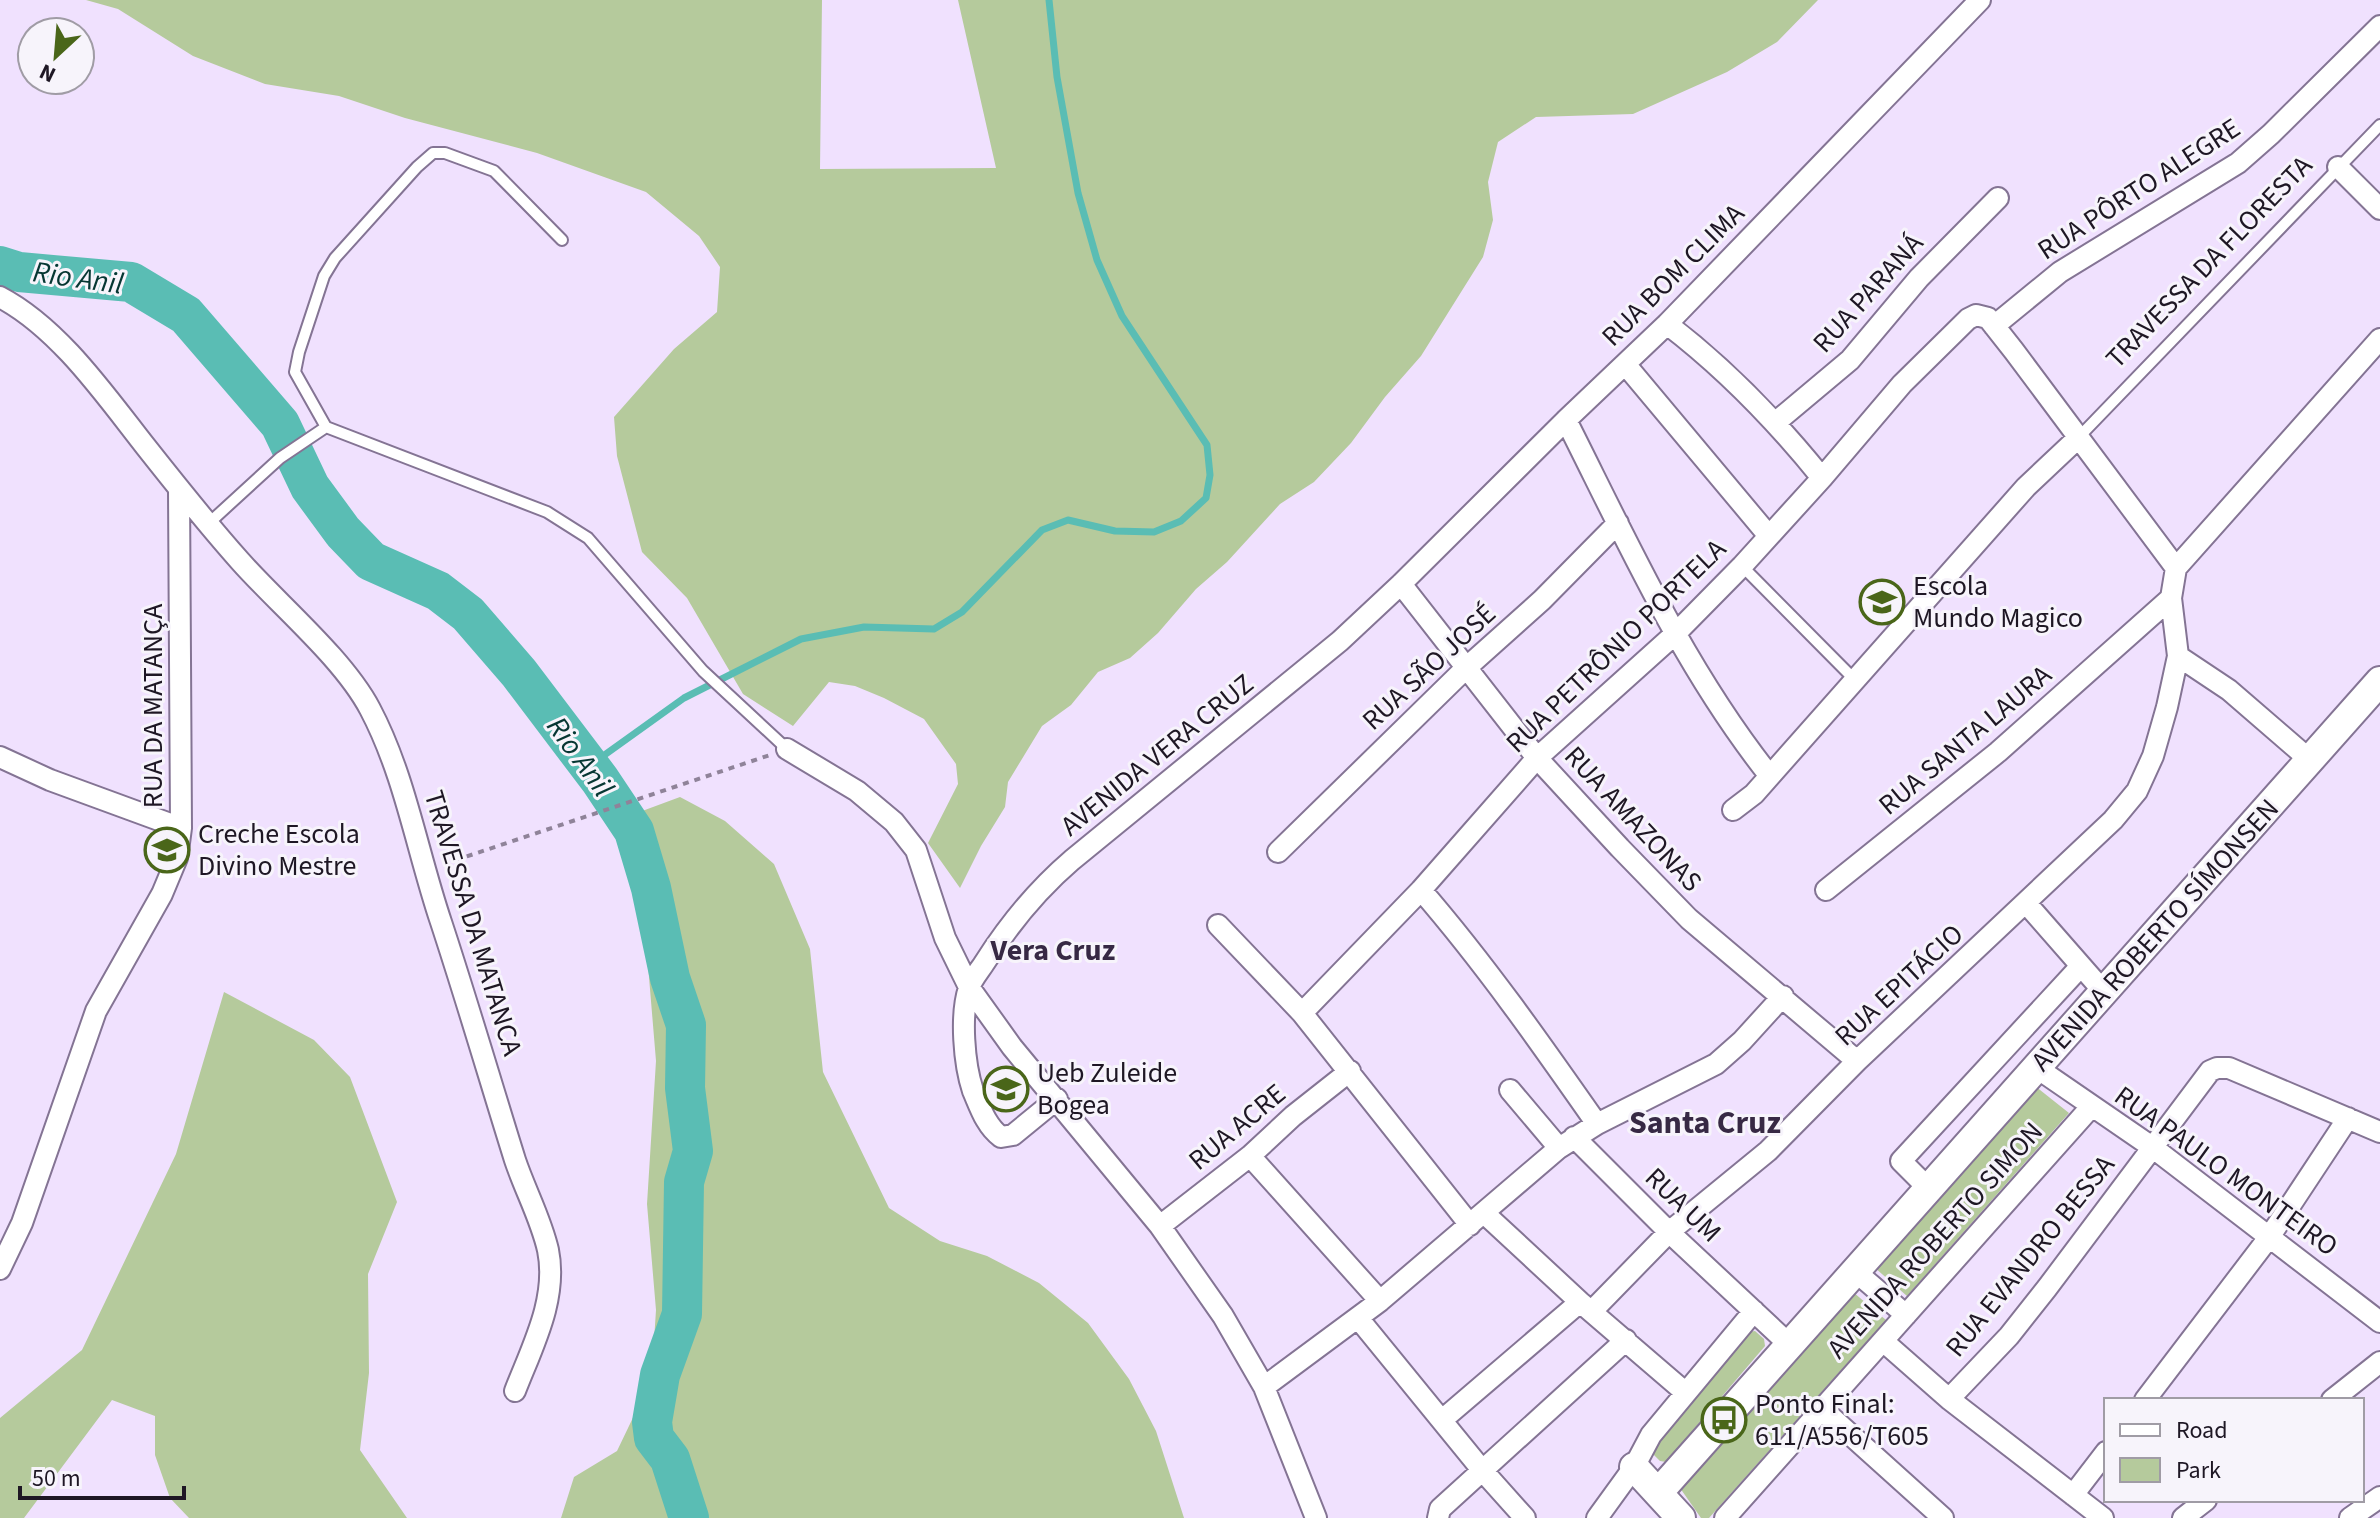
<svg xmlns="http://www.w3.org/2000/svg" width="2380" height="1518" viewBox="0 0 2380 1518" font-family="'Source Sans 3',sans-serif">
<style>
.green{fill:#b5ca9c}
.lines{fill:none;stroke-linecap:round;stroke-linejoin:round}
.stream{stroke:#5abdb4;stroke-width:7}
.river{stroke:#5abdb4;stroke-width:40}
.lane-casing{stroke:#847494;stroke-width:14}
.street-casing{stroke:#847494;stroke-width:24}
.secondary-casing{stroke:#847494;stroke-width:32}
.path{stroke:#8f8399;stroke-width:4;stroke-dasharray:6 6;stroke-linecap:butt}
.lane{stroke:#fff;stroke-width:10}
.street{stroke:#fff;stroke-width:20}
.secondary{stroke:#fff;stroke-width:28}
.labels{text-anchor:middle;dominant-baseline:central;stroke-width:6;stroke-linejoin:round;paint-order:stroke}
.street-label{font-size:28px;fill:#1e1724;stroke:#f7f4fb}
.poi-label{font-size:28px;fill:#1e1724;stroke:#f7f4fb;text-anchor:start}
.water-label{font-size:30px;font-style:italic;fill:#063733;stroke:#f7f4fb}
.neighbourhood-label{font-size:30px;font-weight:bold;fill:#372944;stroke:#f7f4fb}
.quarter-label{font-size:32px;font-weight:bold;fill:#372944;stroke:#f7f4fb}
</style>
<rect width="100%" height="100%" fill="#f0e1fe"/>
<path class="green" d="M 86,0 L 822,0 L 820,169 L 996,168 L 958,0 L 1818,0 L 1777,42 L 1727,72 L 1633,114 L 1536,117 L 1498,142 L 1488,182 L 1493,220 L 1483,257 L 1421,356 L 1385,397 L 1351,443 L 1314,482 L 1280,504 L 1227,562 L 1196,589 L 1158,633 L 1130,658 L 1098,672 L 1071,705 L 1042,726 L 1008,782 L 1005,807 L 981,846 L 960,888 L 928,843 L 958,784 L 956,764 L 924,719 L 884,698 L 855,686 L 829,682 L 793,726 L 743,694 L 687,598 L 642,552 L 617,456 L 614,417 L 674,349 L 717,312 L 720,267 L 699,236 L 646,192 L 537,153 L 405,118 L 339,96 L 265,84 L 193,56 L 118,9 Z
M 680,797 L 725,821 L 774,864 L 810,949 L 823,1072 L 889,1208 L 940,1241 L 987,1256 L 1039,1283 L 1088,1323 L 1129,1379 L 1156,1431 L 1184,1518 L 561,1518 L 574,1477 L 617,1451 L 640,1403 L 653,1356 L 656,1310 L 647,1204 L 656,1061 L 647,953 L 626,847 L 626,817 Z
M 224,992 L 314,1040 L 350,1077 L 397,1202 L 368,1274 L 369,1373 L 360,1450 L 407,1518 L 189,1518 L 170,1498 L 155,1455 L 155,1416 L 112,1400 L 24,1518 L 0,1518 L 0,1418 L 82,1350 L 176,1154 Z
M 2035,1086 L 2069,1113 L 1907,1296 L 1874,1267 Z
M 1853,1292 L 1886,1320 L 1709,1518 L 1701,1518 L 1680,1488 Z
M 1755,1331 L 1764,1339 L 1765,1346 L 1666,1462 L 1660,1461 L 1650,1451 L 1748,1332 Z"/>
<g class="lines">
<path class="stream" d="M 589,766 L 684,698 L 801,639 L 864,627 L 934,629 L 962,612 L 1042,530 L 1068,520 L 1115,531 L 1154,532 L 1181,521 L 1206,498 L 1210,475 L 1207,445 L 1122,316 L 1097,260 L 1078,193 L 1057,77 L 1049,0"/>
<path class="river" d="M 0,266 L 19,272 L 131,282 L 186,315 L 280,424 L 310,487 L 343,532 L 371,561 L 438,591 L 468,614 L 519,673 L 600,780 L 634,831 L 651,888 L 670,978 L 686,1025 L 685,1088 L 693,1151 L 684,1182 L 682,1314 L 660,1375 L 652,1422 L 654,1438 L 670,1459 L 689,1518"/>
<g class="lane-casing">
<path id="lane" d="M 326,427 L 295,372 L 299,352 L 324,276 L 335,258 L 417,167 L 433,153 L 445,153 L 494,171 L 562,240
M 2078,438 L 2380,125
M 209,523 L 280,458 L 326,427 L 547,512 L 588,538 L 703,671 L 787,749
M 1742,566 L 1854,679"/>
</g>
<g class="street-casing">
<path id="street" d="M 2338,167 L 2380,209
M 0,297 C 59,328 105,395 146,447 C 176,485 207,524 240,561 C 279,605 343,658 370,709 C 405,775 417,851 441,922 C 467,1001 490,1080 515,1160 C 525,1190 541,1219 548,1250 C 558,1299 532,1347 515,1391
M 1667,324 C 1726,369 1776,421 1822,478
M 1994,326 L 2060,272 L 2238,163 L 2271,134 L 2380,26
M 1625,364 L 1769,536
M 1566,420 C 1627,541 1684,668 1769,775
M 1776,422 L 1850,360 L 1919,278 L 1998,198
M 1401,584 L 1537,758 L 1620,848 L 1689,919 L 1857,1061
M 2178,656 L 2229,690 L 2310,760
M 787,749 L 857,791 L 894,822 L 916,850 L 945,938 L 969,987 L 1012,1047 L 1160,1226 L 1223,1316 L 1264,1387 L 1316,1518
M 0,757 L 50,780 L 181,828
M 1733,810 L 1754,794 L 2026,487 L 2078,438
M 1278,852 L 1466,668 L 1542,600 L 1618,523
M 1421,890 C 1485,964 1541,1044 1597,1124
M 1826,890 L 1998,752 L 2171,598
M 2026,903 L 2104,992
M 1218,925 L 1302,1013 L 1470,1225
M 1302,1013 L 1421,890 L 1537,758 L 1675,634 L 1742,566 L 1822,478 L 1902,384 L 1968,319 L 1976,315 L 1988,318 L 2014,351 L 2176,568
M 2037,1068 L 2152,1147 L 2380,1322
M 1510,1090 L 1559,1148
M 1057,1099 L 1013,1135 L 1001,1137 C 986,1126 980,1107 973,1091 C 964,1064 960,1015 969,988 C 972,979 980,970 985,962 C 1010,923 1037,890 1072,860 L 1340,641 L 1401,584 L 1566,420 L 1667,324 L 1980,0
M 1574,1137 L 1669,1232 L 1791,1346
M 1250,1156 L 1380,1301
M 1929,1189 L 1901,1161 L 2081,966
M 1485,1214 L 1580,1302 L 1686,1393
M 1160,1226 L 1250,1156 L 1293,1116 L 1350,1071
M 0,1269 L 22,1223 L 96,1011 L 162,894 L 177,858 L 181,828 L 179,489
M 1856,1272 L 1906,1315
M 1592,1311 L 1669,1232 L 1768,1151 L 1857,1061 L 2113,820 L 2137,791 L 2153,756 L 2167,707 L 2178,656 L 2171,598 L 2176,568 L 2380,339
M 1358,1318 L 1482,1470 L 1525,1518
M 1883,1341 L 1949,1399 L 2103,1518
M 1264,1387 L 1380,1301 L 1559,1148 L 1597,1124 L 1716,1064 L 1742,1041 L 1783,996
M 1949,1399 L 2009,1336 L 2047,1288 L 2210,1071 L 2217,1068 L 2229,1068 L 2380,1132
M 2145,1400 L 2270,1236 L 2348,1118
M 2332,1400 L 2380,1362
M 1822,1409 L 1943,1518
M 1442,1420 L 1580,1302
M 2073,1495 L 2106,1452
M 1438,1518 L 1440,1509 L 1626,1340
M 1597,1518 L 1634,1467 L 1651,1435 L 1754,1311
M 1725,1518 L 2091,1107
M 2183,1518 L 2206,1500
M 2350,1518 L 2380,1497"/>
</g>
<g class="secondary-casing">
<path id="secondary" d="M 1634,1467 L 1681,1518
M 1658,1493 L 2380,681"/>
</g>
<path class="path" d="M 444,864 L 770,755"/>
<use href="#lane" class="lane"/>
<use href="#street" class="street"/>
<use href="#secondary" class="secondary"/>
</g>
<defs>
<g id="school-ring" transform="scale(2.3)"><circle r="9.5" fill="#f7f4fb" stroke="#4a6619" stroke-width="1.5"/><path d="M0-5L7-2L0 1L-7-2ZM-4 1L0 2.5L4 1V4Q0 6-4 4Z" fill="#4a6619"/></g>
<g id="bus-ring" transform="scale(2.3)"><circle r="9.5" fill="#f7f4fb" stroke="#4a6619" stroke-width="1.5"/><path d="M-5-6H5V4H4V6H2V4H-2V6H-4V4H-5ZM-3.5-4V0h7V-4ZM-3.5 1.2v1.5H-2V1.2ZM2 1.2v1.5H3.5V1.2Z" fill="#4a6619"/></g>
</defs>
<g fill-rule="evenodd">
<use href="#school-ring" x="1882" y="602"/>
<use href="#school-ring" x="167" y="850"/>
<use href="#school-ring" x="1006" y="1089"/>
<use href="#bus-ring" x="1724" y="1420"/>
</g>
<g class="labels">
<g class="street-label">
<text transform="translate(2139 189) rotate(-33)">RUA PÔRTO ALEGRE</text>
<text transform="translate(2209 262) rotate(-46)">TRAVESSA DA FLORESTA</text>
<text transform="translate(1673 275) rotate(-45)">RUA BOM CLIMA</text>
<text transform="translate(1868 293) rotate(-48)">RUA PARANÁ</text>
<text transform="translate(1616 646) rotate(-44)">RUA PETRÔNIO PORTELA</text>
<text transform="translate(1429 667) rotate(-43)">RUA SÃO JOSÉ</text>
<text transform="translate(153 706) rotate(-90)">RUA DA MATANÇA</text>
<text transform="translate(1965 740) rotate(-40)">RUA SANTA LAURA</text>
<text transform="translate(1157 755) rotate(-39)">AVENIDA VERA CRUZ</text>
<text transform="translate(1633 819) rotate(47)">RUA AMAZONAS</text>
<text transform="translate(473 923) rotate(73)">TRAVESSA DA MATANCA</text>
<text transform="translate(2155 935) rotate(-48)">AVENIDA ROBERTO SÍMONSEN</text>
<text transform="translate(1899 985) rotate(-43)">RUA EPITÁCIO</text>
<text transform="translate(1237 1127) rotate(-40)">RUA ACRE</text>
<text transform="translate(2226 1171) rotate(36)">RUA PAULO MONTEIRO</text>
<text transform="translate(1683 1205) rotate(44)">RUA UM</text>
<text transform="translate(1935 1240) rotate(-48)">AVENIDA ROBERTO SIMON</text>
<text transform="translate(2030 1256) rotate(-51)">RUA EVANDRO BESSA</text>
</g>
<g class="poi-label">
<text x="1913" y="586">Escola<tspan x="1913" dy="32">Mundo Magico</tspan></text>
<text x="198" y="834">Creche Escola<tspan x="198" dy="32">Divino Mestre</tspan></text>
<text x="1037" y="1073">Ueb Zuleide<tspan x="1037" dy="32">Bogea</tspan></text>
<text x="1755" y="1404">Ponto Final:<tspan x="1755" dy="32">611/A556/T605</tspan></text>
</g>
<g class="water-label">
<text transform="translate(78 278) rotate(8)">Rio Anil</text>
<text transform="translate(580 757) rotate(54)">Rio Anil</text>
</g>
<g class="neighbourhood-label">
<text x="1053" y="950">Vera Cruz</text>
</g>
<g class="quarter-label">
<text x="1705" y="1123">Santa Cruz</text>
</g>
</g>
<rect x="2104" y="1398" width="260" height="104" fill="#f7f4fb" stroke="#a09ca5" stroke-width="2"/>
<rect x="2120" y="1424" width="40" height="12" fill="#ffffff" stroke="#a09ca5" stroke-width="2"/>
<text x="2176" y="1438" font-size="24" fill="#1e1724">Road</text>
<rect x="2120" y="1458" width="40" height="24" fill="#b5ca9c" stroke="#a09ca5" stroke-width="2"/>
<text x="2176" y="1478" font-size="24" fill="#1e1724">Park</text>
<g transform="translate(56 56) rotate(206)"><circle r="38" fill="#f7f4fb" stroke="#a09ca5" stroke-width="2"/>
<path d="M0-6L14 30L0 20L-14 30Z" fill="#4a6619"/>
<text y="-12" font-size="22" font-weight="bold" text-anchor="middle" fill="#1e1724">N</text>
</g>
<path d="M20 1486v12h164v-12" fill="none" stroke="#1e1724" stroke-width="4"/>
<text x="32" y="1486" font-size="24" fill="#1e1724" stroke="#f7f4fb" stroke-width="6" paint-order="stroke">50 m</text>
</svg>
